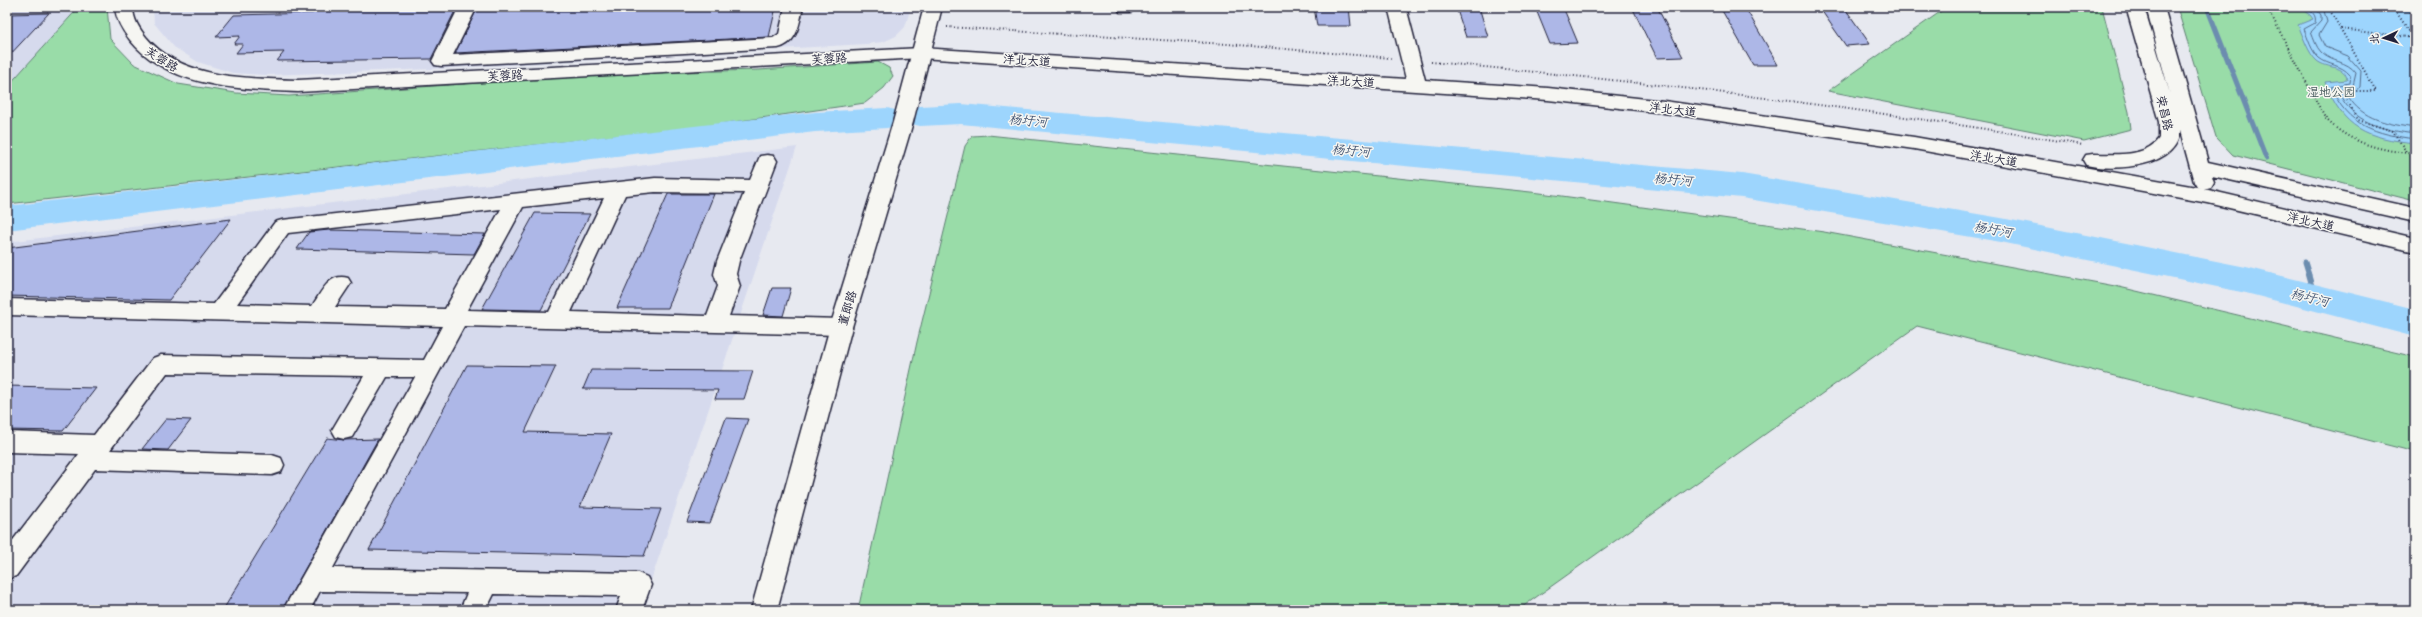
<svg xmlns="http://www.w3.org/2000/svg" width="2422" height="617" viewBox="0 0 2422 617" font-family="'Patrick Hand','LXGW WenKai TC',sans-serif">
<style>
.built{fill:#d6daed}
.green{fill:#99dca8;stroke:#5e7f72}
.water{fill:#9dd5fd;stroke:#6c8daf}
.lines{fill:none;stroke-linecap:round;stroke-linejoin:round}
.shore{stroke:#536a89;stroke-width:1}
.stream-far1{stroke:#6c8daf;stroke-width:5}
.stream{stroke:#6c8daf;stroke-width:6}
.river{fill:#9dd5fd;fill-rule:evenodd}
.building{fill:#adb7e7;stroke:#22223b}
.minor-casing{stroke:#22223b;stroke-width:3}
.major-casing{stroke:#22223b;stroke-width:3}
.path{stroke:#22223b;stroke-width:2;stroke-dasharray:1 2.5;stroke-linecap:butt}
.minor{fill:#f6f6f2;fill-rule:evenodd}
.major{fill:#f6f6f2;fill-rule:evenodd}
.labels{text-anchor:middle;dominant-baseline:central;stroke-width:3;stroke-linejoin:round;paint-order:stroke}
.street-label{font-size:12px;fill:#22223b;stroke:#f6f6f2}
.park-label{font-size:12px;fill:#465a5c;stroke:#f6f6f2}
.water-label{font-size:13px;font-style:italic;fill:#475875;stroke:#f6f6f2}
</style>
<rect width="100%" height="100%" fill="#e7e9f0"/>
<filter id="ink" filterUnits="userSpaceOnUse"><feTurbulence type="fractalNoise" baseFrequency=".025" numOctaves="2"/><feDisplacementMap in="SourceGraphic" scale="8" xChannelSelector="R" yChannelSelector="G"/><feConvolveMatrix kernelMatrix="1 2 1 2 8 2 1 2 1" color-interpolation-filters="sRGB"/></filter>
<g filter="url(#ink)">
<path class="built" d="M 7,7 L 79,7 L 7,87 Z
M 153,7 L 911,7 L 905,27 L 896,36 L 883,42 L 866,44 L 433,69 L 266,75 L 233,73 L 198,62 L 174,47 L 154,23 Z
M 797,147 L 641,610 L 7,610 L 7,242 Z"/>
<path class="green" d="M 79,7 L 107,7 L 110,39 L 134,64 L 178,84 L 236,93 L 289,96 L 609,74 L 759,70 L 878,62 L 889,68 L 893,76 L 884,88 L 865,103 L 705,126 L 7,204 L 7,87 Z
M 1947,7 L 2102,7 L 2129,112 L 2131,129 L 2084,141 L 1828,91 Z
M 2177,7 L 2415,7 L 2415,201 L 2233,155 L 2216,137 Z
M 988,135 L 1540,193 L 1824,232 L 2115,286 L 2415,357 L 2415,452 L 1917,326 L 1518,610 L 858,610 L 917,342 L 965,146 L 972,136 Z"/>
<path class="water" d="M 2298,7 L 2410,7 L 2415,14 L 2415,143 C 2367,138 2343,129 2325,82 L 2347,80 C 2346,65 2327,69 2317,61 C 2308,53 2303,36 2298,25 L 2313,19 L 2310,15 Z"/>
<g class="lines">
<path class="shore" d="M 2306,7 C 2312,12 2317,15 2315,23 L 2304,29 C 2308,38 2311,51 2319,58 C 2329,66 2341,64 2350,75 L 2349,83 L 2331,87 C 2347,126 2376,134 2415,139
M 2315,7 L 2321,15 L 2321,21 L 2311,32 C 2314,39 2316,47 2321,52 C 2331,63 2347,60 2356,73 L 2353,86 L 2338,91 C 2352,123 2383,130 2415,134
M 2323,7 L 2327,22 L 2319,35 L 2325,47 L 2348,56 L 2361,71 L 2360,87 L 2348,96 C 2362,120 2389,124 2415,128"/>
<path class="stream-far1" d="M 2207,7 L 2266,158
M 2305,262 L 2309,275"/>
<path class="stream" d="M 2308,274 L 2315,298"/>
<path class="river" d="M 961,104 L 1742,174 L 2001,218 L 2246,267 L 2415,309 L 2415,337 L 2246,293 L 2001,242 L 1742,198 L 961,124 L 920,126 L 908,123 L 904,116 L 908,109 L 920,106 Z
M 887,108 L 899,111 L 903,118 L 899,125 L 887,128 L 815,132 L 7,230 L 7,206 L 815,112 Z"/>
</g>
<path class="building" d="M 318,7 L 457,7 L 431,59 L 277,61 L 284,52 L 236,53 L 243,44 L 234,44 L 240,36 L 216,37 L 234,15 L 313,13 Z
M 478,7 L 776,7 L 769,37 L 455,53 Z
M 1314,7 L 1349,7 L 1351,26 L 1317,26 Z
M 1456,7 L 1479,7 L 1488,37 L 1466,37 Z
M 1535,7 L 1563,7 L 1578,43 L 1550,44 Z
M 1632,7 L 1657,7 L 1683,57 L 1657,58 Z
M 1720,7 L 1745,7 L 1778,65 L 1753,65 Z
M 1819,7 L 1844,7 L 1870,44 L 1846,46 Z
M 49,13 L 7,58 L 7,14 Z
M 668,194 L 714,194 L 668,308 L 617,308 Z
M 535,213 L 590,214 L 541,310 L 482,309 Z
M 231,219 L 169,300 L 7,296 L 7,248 Z
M 329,230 L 485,234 L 474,254 L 297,249 L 309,232 Z
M 772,288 L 791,288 L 783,316 L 763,315 Z
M 467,365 L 556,366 L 525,432 L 611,434 L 580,507 L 661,509 L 644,556 L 369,550 Z
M 591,370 L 753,371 L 744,399 L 715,399 L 718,390 L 583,389 Z
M 7,386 L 96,388 L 63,431 L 7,430 Z
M 726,418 L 748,419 L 710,523 L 687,522 Z
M 166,419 L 191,420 L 168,450 L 142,449 Z
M 327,438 L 344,440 L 378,439 L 282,610 L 223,610 Z"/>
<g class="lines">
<g class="minor-casing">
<path id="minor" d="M 115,7 L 133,7 C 133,19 139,28 146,37 C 182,80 247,78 298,80 L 921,48 L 1406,79 L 1388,7 L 1406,7 L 1425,80 L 1548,88 L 1664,101 L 1914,137 L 2202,188 L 2197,187 L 2194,182 L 2179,127 C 2184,167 2113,172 2086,165 L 2083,160 L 2086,155 L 2093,154 C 2114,154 2146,158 2159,138 L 2159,122 L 2126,7 L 2144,7 L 2170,94 L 2146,7 L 2164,7 L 2208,162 L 2415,208 L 2415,222 L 2212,176 L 2214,182 L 2211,187 L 2204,189 L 2415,238 L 2415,252 L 2208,203 L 1914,149 L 1664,113 L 1548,100 L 921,58 L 298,92 C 240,89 170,89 130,40 C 122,30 116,20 115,7 Z
M 459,7 L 477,7 L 453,55 L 773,38 L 779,34 L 785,7 L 803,7 C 799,24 798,43 778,48 L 441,66 L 435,65 L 432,61 Z
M 1117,7 L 1135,7 L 1132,12 L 1120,12 Z
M 767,155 L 774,156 L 777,161 L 739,261 L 736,274 L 740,286 L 729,316 L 841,319 L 849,321 L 852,327 L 849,333 L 841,335 L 464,326 L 333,568 L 638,573 L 647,577 L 651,585 L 642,610 L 616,610 L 621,596 L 494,594 L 486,610 L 460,610 L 467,593 L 320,591 L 310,610 L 283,610 L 415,377 L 387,377 L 352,437 L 344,439 L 336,437 L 332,430 L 364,376 L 167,373 L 110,450 L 272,455 L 281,458 L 284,465 L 281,472 L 272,475 L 95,469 L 16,576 L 7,579 L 7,548 L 79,454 L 7,452 L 7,432 L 94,435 L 153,358 L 161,355 L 424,360 L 442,326 L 7,315 L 7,299 L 214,304 L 275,222 L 282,220 L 655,178 L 750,180 L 760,156 ZM 655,192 L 744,193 L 717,261 L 714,274 L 718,286 L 707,316 L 571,312 L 625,195 ZM 604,198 L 549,312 L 467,310 L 523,207 ZM 501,209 L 445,309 L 335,307 L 351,283 L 348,278 C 329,272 321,293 312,306 L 237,304 L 288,233 Z"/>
</g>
<g class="major-casing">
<path id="major" d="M 924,7 L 942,7 L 913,122 L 852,327 L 777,610 L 751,610 L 830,327 L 893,122 Z"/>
</g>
<path class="path" d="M 2267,7 L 2325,118 C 2350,144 2380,150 2415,154
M 2328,7 L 2376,91 L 2342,91 L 2358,120 L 2393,131 L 2407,153
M 2393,7 L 2413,37
M 947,27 L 1227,44 L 1391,58
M 2341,29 L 2415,38
M 1431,62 C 1650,82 1867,108 2083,145"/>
<use href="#minor" class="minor"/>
<use href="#major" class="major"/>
</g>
</g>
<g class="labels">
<g class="street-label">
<text transform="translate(829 58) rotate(-3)">芙蓉路</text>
<text transform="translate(162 59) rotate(31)">芙蓉路</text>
<text transform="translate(1027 60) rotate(4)">洋北大道</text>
<text transform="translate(505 75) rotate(-3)">芙蓉路</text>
<text transform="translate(1351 81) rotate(4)">洋北大道</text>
<text transform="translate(1673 109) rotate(7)">洋北大道</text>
<text transform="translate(2165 113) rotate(77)">荣昌路</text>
<text transform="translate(1994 158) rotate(10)">洋北大道</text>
<text transform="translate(2311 221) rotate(13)">洋北大道</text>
<text transform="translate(847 308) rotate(-73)">董郎路</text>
</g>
<g class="park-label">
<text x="2331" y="91">湿地公园</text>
</g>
<g class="water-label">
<text transform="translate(1028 120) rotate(5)">杨圩河</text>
<text transform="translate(1351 150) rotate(5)">杨圩河</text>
<text transform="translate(1673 179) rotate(5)">杨圩河</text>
<text transform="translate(1993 229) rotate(10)">杨圩河</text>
<text transform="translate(2310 297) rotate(14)">杨圩河</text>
</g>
</g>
<rect width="2422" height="617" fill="none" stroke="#f6f6f2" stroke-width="24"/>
<rect x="12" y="12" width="2398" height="593" fill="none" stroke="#22223b" stroke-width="1.5" filter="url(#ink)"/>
<g transform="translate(2384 38) rotate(266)" stroke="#f6f6f2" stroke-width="3" paint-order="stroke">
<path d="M0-3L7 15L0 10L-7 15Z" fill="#22223b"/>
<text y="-6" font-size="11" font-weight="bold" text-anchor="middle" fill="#22223b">北</text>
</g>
</svg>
